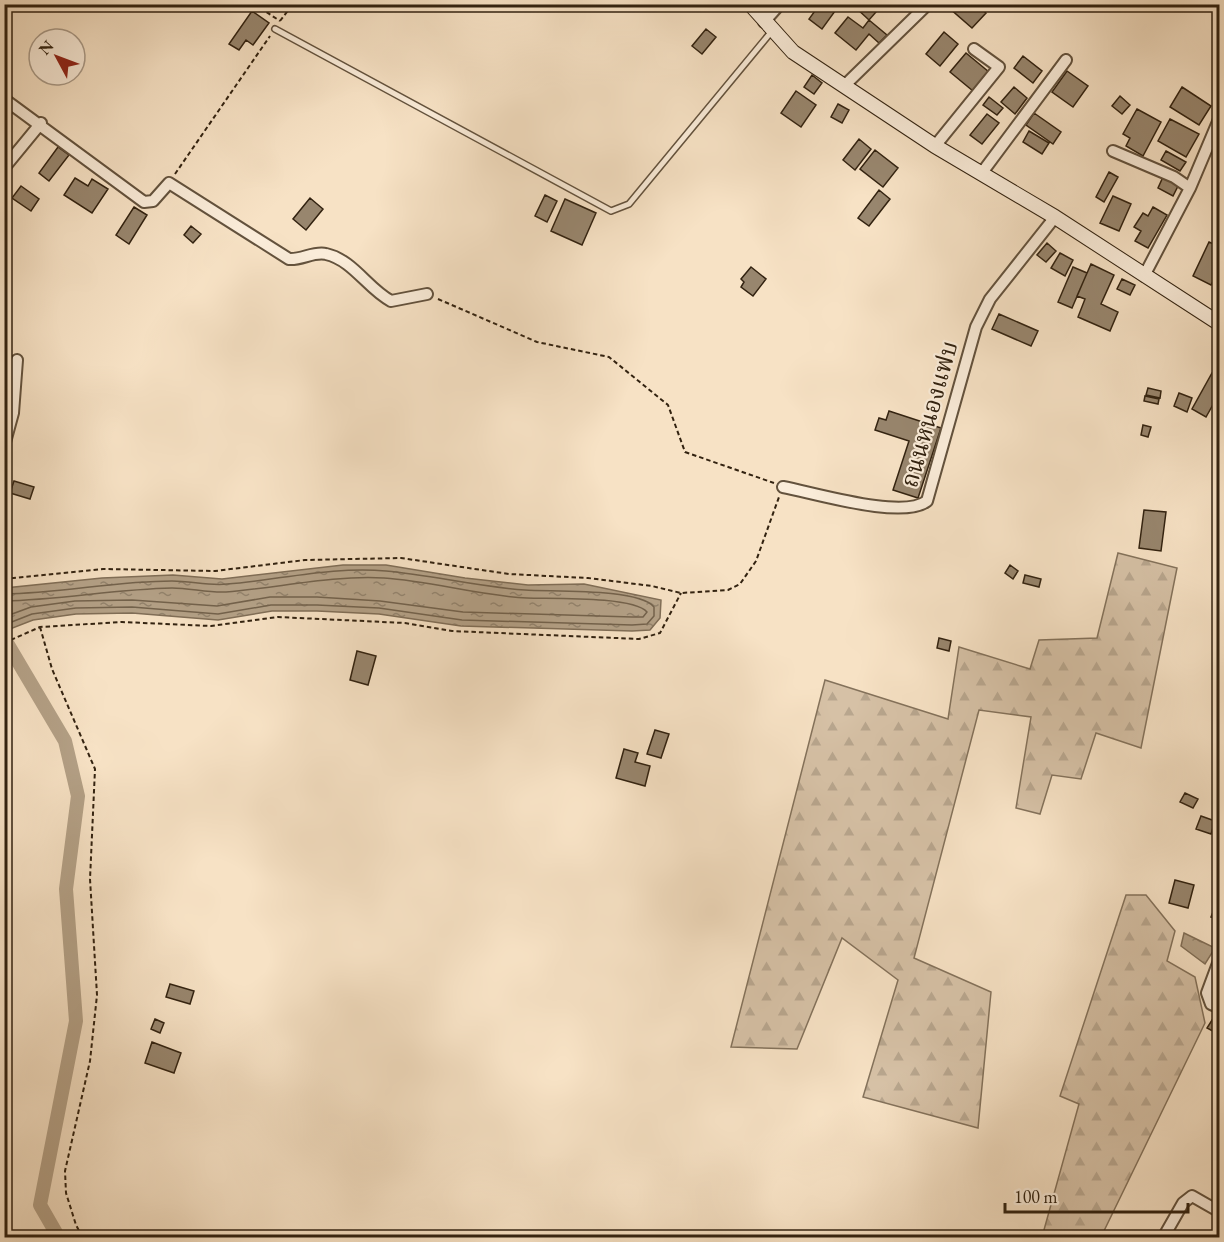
<svg xmlns="http://www.w3.org/2000/svg" width="1224" height="1242" viewBox="0 0 1224 1242" font-family="'EB Garamond','Noto Serif Thai',serif">
<style>
.forest{fill:url(#forest-firs);stroke:#84725b;stroke-width:1.5}
.water{fill:url(#water-ripples);stroke:#806e57;stroke-width:1.5}
.lines{fill:none;stroke-linecap:round;stroke-linejoin:round}
.shore{stroke:#73624c;stroke-width:1.5}
.stream{stroke:#806e57;stroke-width:4}
.canal{stroke:#b4a187;stroke-width:14}
.building{fill:#98866e;stroke:#322210;stroke-width:1.5}
.lane-casing{stroke:#63523d;stroke-width:8}
.street-casing{stroke:#63523d;stroke-width:14}
.secondary-casing{stroke:#322210;stroke-width:16}
.path{stroke:#322210;stroke-width:2;stroke-dasharray:4.5 3;stroke-linecap:butt}
.lane{stroke:#faecd9;stroke-width:5}
.street{stroke:#faecd9;stroke-width:10}
.secondary{stroke:#faecd9;stroke-width:14}
.labels{text-anchor:middle;dominant-baseline:central;stroke-width:4.5;stroke-linejoin:round;paint-order:stroke}
.street-label{font-size:24px;fill:#322210;stroke:#faecd9}
</style>
<defs>
<pattern id="forest-firs" width="22" height="20" patternUnits="userSpaceOnUse" patternTransform="scale(1.5)"><rect width="22" height="20" fill="#d6c1a6"/><path d="M5 1l3.5 6h-7zM16 11l3.5 6h-7z" fill="#b8a68e"/></pattern>
<pattern id="water-ripples" width="26" height="14" patternUnits="userSpaceOnUse" patternTransform="scale(1.5)"><rect width="26" height="14" fill="#b4a187"/><path d="M2 4q2-2 4 0t4 0M15 11q2-2 4 0t4 0" fill="none" stroke="#93836d"/></pattern>
</defs>
<rect width="100%" height="100%" fill="#f7e2c5"/>
<filter id="stains"><feTurbulence type="fractalNoise" baseFrequency=".00333" numOctaves="4"/><feColorMatrix values="0 0 0 0 .2 0 0 0 0 .09 0 0 0 0 .02 0 0 0 .5 -.17"/></filter>
<radialGradient id="worn" r=".72"><stop offset=".6" stop-color="#630" stop-opacity="0"/><stop offset="1" stop-color="#630" stop-opacity=".3"/></radialGradient>
<path class="forest" d="M 1118,553 L 1177,568 L 1141,748 L 1096,733 L 1081,779 L 1052,775 L 1040,814 L 1016,808 L 1031,717 L 979,710 L 914,958 L 991,992 L 978,1128 L 863,1097 L 898,980 L 842,938 L 797,1049 L 731,1047 L 825,680 L 948,719 L 959,647 L 1030,669 L 1039,640 L 1097,638 Z
M 1126,895 L 1146,895 L 1175,931 L 1167,961 L 1195,977 L 1205,1023 L 1101,1237 L 1042,1237 L 1079,1104 L 1060,1096 Z"/>
<path class="water" d="M 343,565 L 386,565 L 465,578 L 528,585 L 584,584 L 661,600 L 660,618 L 650,630 L 632,631 L 461,626 L 379,614 L 317,611 L 272,611 L 218,620 L 132,613 L 76,614 L 33,620 L 5,631 L 5,588 L 102,578 L 173,575 L 222,579 Z
M 1184,933 L 1215,948 L 1205,964 L 1181,946 Z"/>
<g class="lines">
<path class="shore" d="M 4,594 C 61,593 116,581 172,581 C 191,581 209,586 227,584 C 279,580 333,566 386,571 C 432,575 478,587 525,590 C 551,592 638,588 654,607 L 654,616 L 647,624 L 632,625 L 462,620 L 379,608 L 317,605 L 271,605 L 218,614 L 132,607 L 76,608 L 32,614 L 4,625
M 4,601 C 60,600 116,589 172,588 C 190,588 208,593 226,592 C 278,588 331,575 384,578 C 432,581 479,596 527,598 C 550,599 633,596 647,612 L 643,617 L 632,617 L 463,612 L 380,601 L 317,597 L 270,597 L 217,606 L 132,600 L 75,601 L 31,607 L 4,617"/>
<path class="stream" d="M 4,633 L 7,643"/>
<path class="canal" d="M 7,643 L 65,741 L 78,796 L 66,889 L 76,1021 L 40,1205 L 59,1238"/>
</g>
<path class="building" d="M 820,4 L 834,4 L 838,7 L 822,29 L 809,19 Z
M 858,4 L 883,4 L 869,20 L 855,7 Z
M 950,4 L 976,4 L 986,13 L 972,28 L 948,7 Z
M 252,11 L 269,23 L 253,45 L 246,40 L 239,50 L 229,44 Z
M 848,17 L 863,28 L 869,20 L 887,35 L 879,43 L 869,34 L 856,50 L 835,33 Z
M 706,29 L 716,37 L 702,54 L 692,46 Z
M 944,32 L 958,44 L 940,66 L 926,54 Z
M 966,53 L 989,72 L 973,91 L 950,72 Z
M 1023,56 L 1042,71 L 1033,83 L 1014,68 Z
M 1067,71 L 1088,86 L 1073,107 L 1052,92 Z
M 812,75 L 822,83 L 814,94 L 804,87 Z
M 1014,87 L 1027,98 L 1015,114 L 1001,102 Z
M 1182,87 L 1211,106 L 1199,125 L 1170,107 Z
M 796,91 L 816,105 L 801,127 L 781,113 Z
M 1120,96 L 1130,105 L 1122,114 L 1112,106 Z
M 989,97 L 1003,108 L 997,115 L 983,105 Z
M 838,104 L 849,110 L 842,123 L 831,117 Z
M 1137,109 L 1161,122 L 1143,156 L 1126,146 L 1130,138 L 1123,134 Z
M 1034,113 L 1061,132 L 1053,144 L 1026,125 Z
M 987,114 L 999,123 L 982,144 L 970,135 Z
M 1170,119 L 1199,134 L 1186,157 L 1158,141 Z
M 1029,131 L 1049,143 L 1042,154 L 1023,142 Z
M 859,139 L 871,149 L 855,170 L 843,160 Z
M 58,147 L 69,155 L 49,181 L 39,173 Z
M 875,150 L 898,168 L 883,187 L 860,169 Z
M 1166,151 L 1186,162 L 1180,171 L 1161,160 Z
M 1109,172 L 1118,177 L 1104,202 L 1096,197 Z
M 1163,177 L 1179,184 L 1173,196 L 1158,188 Z
M 75,178 L 88,186 L 92,179 L 108,189 L 92,213 L 64,195 Z
M 21,186 L 39,199 L 31,211 L 12,198 Z
M 879,190 L 890,199 L 869,226 L 858,218 Z
M 545,195 L 557,201 L 547,222 L 535,216 Z
M 1113,196 L 1131,204 L 1119,231 L 1100,223 Z
M 310,198 L 323,209 L 306,230 L 293,219 Z
M 565,199 L 596,213 L 582,245 L 551,231 Z
M 134,207 L 147,215 L 129,244 L 116,235 Z
M 1153,207 L 1167,215 L 1148,248 L 1135,241 L 1141,231 L 1134,227 L 1143,213 L 1148,216 Z
M 191,226 L 201,234 L 193,243 L 184,235 Z
M 1209,242 L 1220,247 L 1220,268 L 1211,285 L 1193,276 Z
M 1047,243 L 1056,251 L 1046,262 L 1037,255 Z
M 1060,253 L 1073,260 L 1065,276 L 1051,268 Z
M 1091,264 L 1114,275 L 1101,304 L 1118,312 L 1110,331 L 1078,317 L 1085,299 L 1077,296 Z
M 751,267 L 766,279 L 753,296 L 741,287 L 744,282 L 741,279 Z
M 1073,267 L 1087,273 L 1072,308 L 1058,302 Z
M 1122,279 L 1135,285 L 1130,295 L 1117,289 Z
M 999,314 L 1038,331 L 1031,346 L 992,329 Z
M 1212,373 L 1220,377 L 1220,392 L 1206,417 L 1192,409 Z
M 1148,388 L 1161,391 L 1160,398 L 1146,395 Z
M 1179,393 L 1192,398 L 1187,412 L 1174,406 Z
M 1145,396 L 1159,399 L 1158,404 L 1144,401 Z
M 889,411 L 941,428 L 918,498 L 893,490 L 909,441 L 875,430 L 879,418 L 886,420 Z
M 1143,425 L 1151,427 L 1148,437 L 1141,435 Z
M 14,481 L 34,487 L 30,499 L 10,493 Z
M 1144,510 L 1166,512 L 1161,551 L 1139,548 Z
M 1010,565 L 1018,571 L 1013,579 L 1005,573 Z
M 1025,575 L 1041,579 L 1039,587 L 1023,583 Z
M 939,638 L 951,641 L 949,651 L 937,648 Z
M 357,651 L 376,656 L 368,685 L 350,680 Z
M 655,730 L 669,734 L 661,758 L 647,754 Z
M 624,749 L 638,753 L 635,762 L 650,766 L 645,786 L 616,778 Z
M 1185,793 L 1198,799 L 1193,808 L 1180,802 Z
M 1201,816 L 1215,821 L 1211,834 L 1196,829 Z
M 1175,880 L 1194,885 L 1188,908 L 1169,903 Z
M 1215,907 L 1220,909 L 1220,920 L 1211,917 Z
M 170,984 L 194,991 L 190,1004 L 166,997 Z
M 1214,1017 L 1220,1020 L 1220,1035 L 1207,1028 Z
M 155,1019 L 164,1023 L 160,1033 L 151,1029 Z
M 152,1042 L 181,1053 L 174,1073 L 145,1063 Z"/>
<g class="lines">
<g class="lane-casing">
<path id="lane" d="M 275,29 L 611,211 L 629,204 L 772,31"/>
</g>
<g class="street-casing">
<path id="street" d="M 764,22 L 780,4
M 844,86 L 928,4
M 4,99 L 144,202 L 153,201 L 169,183 L 289,259 C 302,260 314,251 326,254 C 353,260 368,289 391,301 L 427,294
M 935,146 L 999,67 L 974,49
M 1113,151 L 1174,177 L 1190,188
M 4,168 L 41,123
M 981,174 L 1066,60
M 1144,276 L 1190,188 L 1220,117
M 4,446 L 13,413 L 17,360
M 783,487 C 815,493 903,520 927,501 L 976,327 L 990,299 L 1055,217
M 1220,958 L 1207,993 L 1211,1004 L 1220,1008
M 1163,1238 L 1183,1203 L 1192,1196 L 1220,1212"/>
</g>
<g class="secondary-casing">
<path id="secondary" d="M 750,4 L 793,52 L 935,146 L 1055,217 L 1220,324"/>
</g>
<path class="path" d="M 254,4 L 280,21
M 280,21 L 293,4
M 175,174 L 270,36
M 438,299 L 537,342 L 609,357 L 668,405 L 685,452 L 774,483
M 4,579 L 103,569 L 215,571 L 305,560 L 401,558 L 509,574 L 588,578 L 652,586 L 681,593 L 728,590 L 740,584 L 756,561 L 779,497
M 40,627 L 52,669 L 95,769 L 90,879 L 97,995 L 90,1061 L 65,1171 L 66,1193 L 76,1225 L 83,1238
M 4,643 L 40,627 L 122,622 L 211,626 L 278,617 L 405,623 L 452,631 L 639,639 L 660,633 L 681,593"/>
<use href="#lane" class="lane"/>
<use href="#street" class="street"/>
<use href="#secondary" class="secondary"/>
</g>
<g class="labels">
<g class="street-label">
<text transform="translate(929 414) rotate(-74)">ถนนหนองแฟบ</text>
</g>
</g>
<rect width="1224" height="1242" fill="none" stroke="#f7e2c5" stroke-width="24"/>
<rect x="6" y="6" width="1212" height="1230" fill="none" stroke="#322210" stroke-width="3"/>
<rect x="12" y="12" width="1200" height="1218" fill="none" stroke="#322210" stroke-width="1.5"/>
<g transform="translate(57 57) rotate(311)"><circle r="28" fill="#faecd9" stroke="#aa9b89" stroke-width="1.5"/>
<path d="M0-4.5L10 22L0 15L-10 22Z" fill="#8f2418"/>
<text y="-9" font-size="16" font-weight="bold" text-anchor="middle" fill="#322210">N</text>
</g>
<path d="M1005 1203v9h183v-9" fill="none" stroke="#322210" stroke-width="3"/>
<text x="1014" y="1203" font-size="18" fill="#322210" stroke="#faecd9" stroke-width="4.5" paint-order="stroke">100 m</text>
<rect width="100%" height="100%" filter="url(#stains)"/>
<rect width="100%" height="100%" fill="url(#worn)"/>
</svg>
